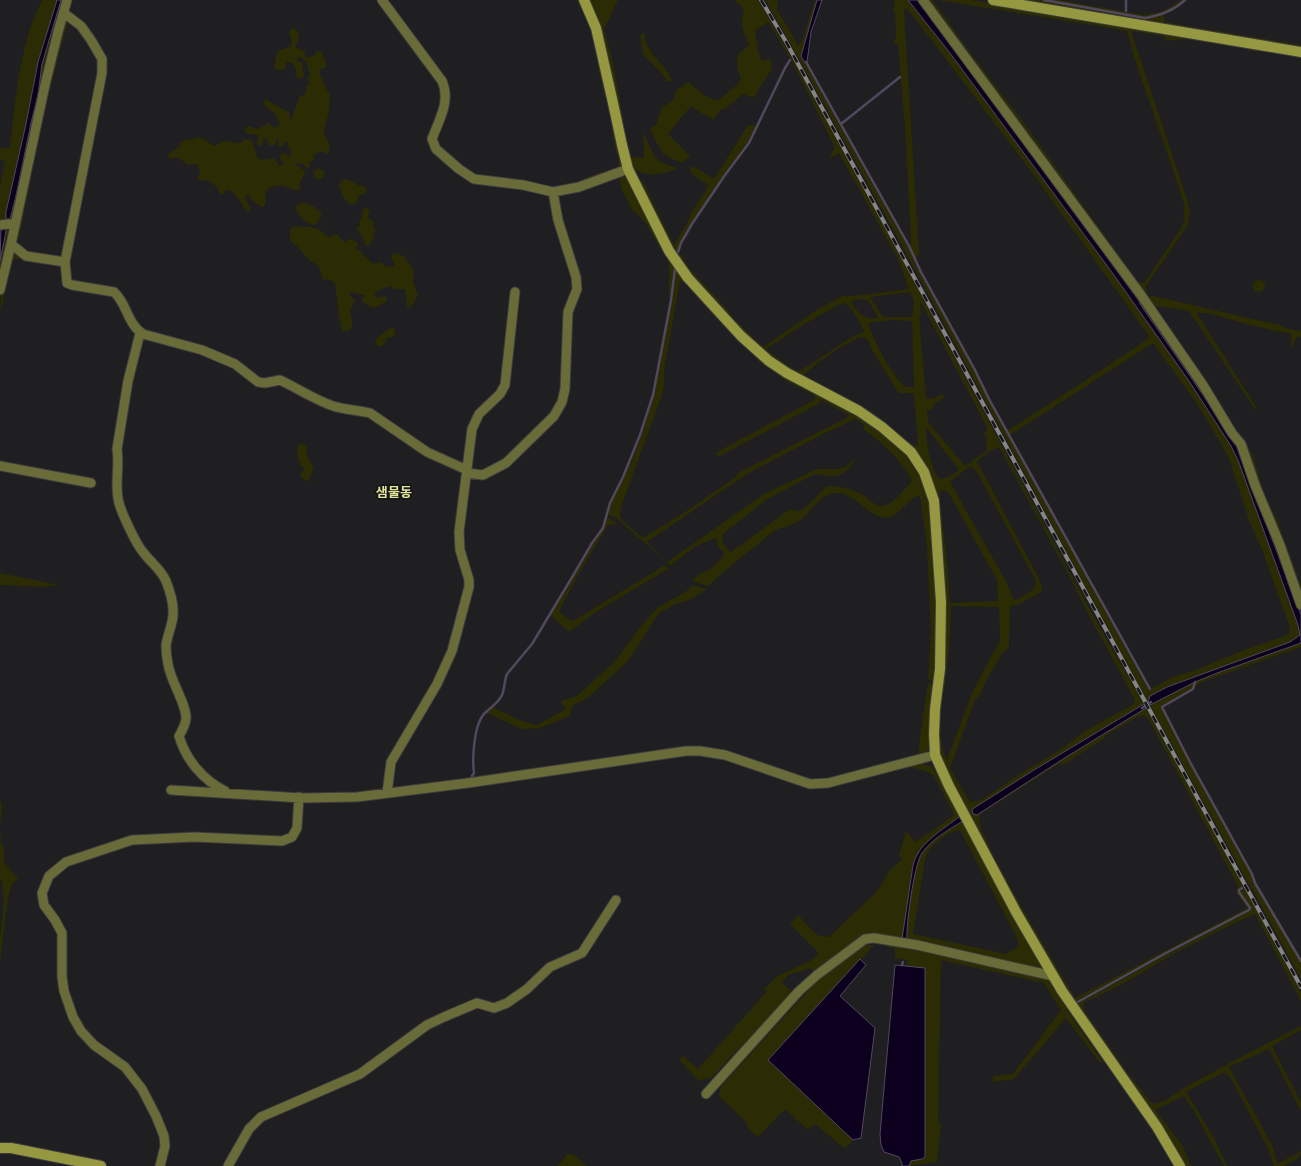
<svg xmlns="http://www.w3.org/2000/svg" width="1301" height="1166" viewBox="0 0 1301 1166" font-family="Mulish,'Noto Sans KR',sans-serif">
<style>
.green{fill:#2b2c04;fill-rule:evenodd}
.water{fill:#0d001f;stroke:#51485e}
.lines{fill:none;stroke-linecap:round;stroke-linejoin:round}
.stream{stroke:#51485e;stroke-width:2.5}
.street-casing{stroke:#3c3b3e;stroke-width:11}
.secondary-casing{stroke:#3c3b3e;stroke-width:12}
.street{stroke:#696c38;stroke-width:9}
.secondary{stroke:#959840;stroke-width:10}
.rail-casing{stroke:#858486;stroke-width:4}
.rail{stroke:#161518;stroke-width:2.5;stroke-dasharray:8;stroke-linecap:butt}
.labels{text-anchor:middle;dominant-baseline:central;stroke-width:3.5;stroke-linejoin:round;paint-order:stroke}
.quarter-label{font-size:13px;font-weight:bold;fill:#e2e698;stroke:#161518}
</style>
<rect width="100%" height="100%" fill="#1f1e21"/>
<path class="green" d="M 42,0 L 57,0 L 38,62 L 26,124 L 6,212 L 6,219 L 0,221 L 0,186 L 5,162 L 0,159 L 0,148 L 10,148 C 14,108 18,67 30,29 C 33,19 38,9 42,0 Z
M 61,0 L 64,0 L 14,218 L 10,219 L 16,196 L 31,123 L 35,111 L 42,64 Z
M 577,0 L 579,0 L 591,29 L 621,164 L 621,167 L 584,180 L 584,178 L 618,167 L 619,162 L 613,138 L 611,120 L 599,72 L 594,42 L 590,28 Z
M 588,0 L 618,0 L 604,29 L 613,62 L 627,141 L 631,157 L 644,158 L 643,132 L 655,157 L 662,163 L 678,168 C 666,174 642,179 632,166 C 630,163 629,158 628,154 Z
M 735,0 L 758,0 L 792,58 L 914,282 L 1100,628 L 1144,704 L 1034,770 L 974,808 L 1063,759 L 1146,708 L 1243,886 L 1238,889 L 1238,892 L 1247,907 L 1248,910 L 1162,954 L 1074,1003 L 1027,924 L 951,780 L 938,748 L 941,540 L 914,451 L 778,362 L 750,339 L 691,277 L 669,242 L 639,180 L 643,181 L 674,245 L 688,221 L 692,211 L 709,186 L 692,174 L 690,169 L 693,166 L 714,179 L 748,125 L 756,126 L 748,142 L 724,174 L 691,224 L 680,242 L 677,252 L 683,257 L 684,260 L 689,268 L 726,308 L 735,320 L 763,347 L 814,312 L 842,296 L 855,296 L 909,289 L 899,261 L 839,153 L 828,160 L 834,149 L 834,145 L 791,60 L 768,22 L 755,31 L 758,51 L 762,61 L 771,59 L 772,69 L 753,98 L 743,94 L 725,109 L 721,109 L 713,120 L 691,106 L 668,134 L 690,156 L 682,163 C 660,155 660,150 650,129 L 656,125 L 662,107 L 673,101 L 676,90 L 688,82 C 698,89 705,99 719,100 L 739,83 L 741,78 C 735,64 734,53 749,46 C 747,39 743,32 742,25 C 740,12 751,15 735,0 ZM 910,292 L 914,301 L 912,317 L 883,317 L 870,297 ZM 859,299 L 867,300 L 871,305 L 878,318 C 865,321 857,312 851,302 ZM 920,301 L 988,429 L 984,434 L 987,439 L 987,450 L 965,466 L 928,422 L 927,410 L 932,410 L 934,404 L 944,398 L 943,394 L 932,399 L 926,398 L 919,316 L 921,314 ZM 844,303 C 853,309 860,321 864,332 L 855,335 L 803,369 L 797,371 L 787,365 L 766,349 L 808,322 L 838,305 ZM 890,320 L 912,321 L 914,387 L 906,387 C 895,381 871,336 868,323 ZM 860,337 L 864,337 L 868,340 L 873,352 L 898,392 L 901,393 L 914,393 L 918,446 L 910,443 L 895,430 L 863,406 L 804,375 C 814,364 846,343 860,337 ZM 926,427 L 959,470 L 946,478 L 940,479 C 930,468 926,442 926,427 ZM 999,447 L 1067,572 L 1086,610 L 1134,698 L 1135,702 L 1132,705 L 1085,731 L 1063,748 L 1023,772 L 981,800 L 970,802 L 950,768 L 975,700 L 979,696 L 991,672 L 1002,653 L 1009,648 L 1010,606 L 1017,605 L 1043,591 L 1040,581 L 977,461 L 990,451 ZM 969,467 L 973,468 L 977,472 L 1036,581 C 1038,590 1024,595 1017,600 L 1013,599 L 1007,583 L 950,482 ZM 944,490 L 948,492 L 997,580 L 998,601 L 950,603 L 948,571 L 939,492 ZM 951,606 L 999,607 L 1000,638 L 999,643 L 986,666 L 972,693 L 947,760 C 933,734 946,688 948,659 C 950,642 950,624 951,606 ZM 1143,715 L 1149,720 L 1238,886 L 1237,891 L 1237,894 L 1247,908 L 1075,998 L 1013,892 L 993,855 L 981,829 L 979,820 L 982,813 L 1060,763 L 1063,765 L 1105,738 L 1105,736 L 1139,716 Z
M 765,0 L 778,0 L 777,10 L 790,31 L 798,47 L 803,38 L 815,0 L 817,0 L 801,56 L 908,247 L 915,264 L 974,369 L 988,399 L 1149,690 L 1173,677 L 1193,671 L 1244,650 L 1288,635 L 1290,632 L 1290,628 L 1263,552 L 1250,523 L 1228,456 L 1196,402 L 1153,343 L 1010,435 L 1007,430 L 1010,429 L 1103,369 L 1149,338 L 1149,336 L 1036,178 L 914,17 L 906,8 L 904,10 L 919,255 L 915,259 L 910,246 L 911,240 L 905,126 L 898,45 L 894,43 L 894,42 L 896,36 L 895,13 L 893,11 L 895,0 L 908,0 L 950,53 L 1111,271 L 1189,381 L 1231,446 L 1238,460 L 1298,625 L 1300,635 L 1290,642 L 1190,679 L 1180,682 L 1153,694 L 1148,702 L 1028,480 L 899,240 L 781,27 Z
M 925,0 L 933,0 L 972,55 L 1022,120 L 1138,282 L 1144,283 L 1179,231 L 1185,220 L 1183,217 L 1185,208 L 1180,191 L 1134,57 L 1127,31 L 938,0 L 971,0 L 1301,55 L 1301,57 L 1264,51 L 1250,51 L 1244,48 L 1184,39 L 1166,41 L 1164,36 L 1131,31 L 1186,196 L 1190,212 L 1188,225 L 1146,286 L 1147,295 C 1192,304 1236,316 1281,325 L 1286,328 L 1301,331 L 1301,337 L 1298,336 L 1291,349 L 1291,334 L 1250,325 L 1211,314 L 1196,312 L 1257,408 L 1256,411 L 1189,311 L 1155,306 L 1158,314 L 1236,431 L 1247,444 L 1253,456 L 1264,493 L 1278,522 L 1301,586 L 1301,600 L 1242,443 Z
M 1011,0 L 1040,0 L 1145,18 L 1164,14 L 1164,22 L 1301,45 L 1301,49 Z
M 1047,0 L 1060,0 L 1144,15 L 1161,12 L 1171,7 L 1181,0 L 1184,0 L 1173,10 L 1162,14 L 1145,17 Z
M 64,23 L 68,23 C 46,95 33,170 18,243 L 17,232 L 31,164 Z
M 292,28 L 296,29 L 299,34 L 298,42 L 295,46 L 297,48 L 306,52 L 304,55 L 307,58 L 313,56 L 317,51 L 322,52 L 327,67 L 319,70 L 325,86 L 330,95 L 329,112 L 324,130 L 325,136 L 330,145 L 328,154 L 320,151 L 313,156 L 314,160 L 309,163 L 310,166 L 308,169 L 304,166 L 304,164 L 294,164 L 304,170 L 305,172 L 305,174 L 300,181 L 300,189 L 297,191 C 293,190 291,188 287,187 C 279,184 270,186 265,192 L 266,203 L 264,207 C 256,206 252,198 246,194 L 245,198 L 250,207 L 250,210 L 248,212 C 244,209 244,208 242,204 C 239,199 235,194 231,190 C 227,189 225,190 223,194 L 220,195 C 217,185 215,186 208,180 L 203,181 L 200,181 L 197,177 L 201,172 L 197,164 L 188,165 L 177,157 L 170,159 L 167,155 L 180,146 L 180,142 C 185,139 188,140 193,139 C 207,134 203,142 215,146 C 226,137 231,144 242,143 L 243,139 L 251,140 C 255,146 254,152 258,158 L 263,160 L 274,158 L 279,166 L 284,164 L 281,161 L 280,156 L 283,152 L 290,157 L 291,153 L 287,141 L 284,142 L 283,146 L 280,147 L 278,144 L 279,140 L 277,138 L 275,145 L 272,146 L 269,145 L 266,138 L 263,139 L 263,144 L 260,146 L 257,143 L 258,137 L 256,134 L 248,134 L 244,131 L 248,126 L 258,129 L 269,123 L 274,128 L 278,126 L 280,123 L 274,113 L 263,104 L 266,99 C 274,104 281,109 290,112 L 289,117 L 290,120 L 293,116 L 299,97 L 306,93 L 306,87 L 310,82 L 307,80 L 308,77 L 310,76 L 307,63 L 301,57 L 297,58 L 298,62 L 303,63 L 302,69 L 304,74 L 303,78 L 298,78 L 295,74 L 296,70 L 293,63 L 286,62 L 286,67 L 284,70 L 278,70 L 274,68 L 277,52 C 282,49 286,49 291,46 L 292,41 L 289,33 Z
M 645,33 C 643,52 667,64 672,81 L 667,81 L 665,77 L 643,54 L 640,35 Z
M313.5 174a5.5 5.5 0 1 1 11 0a5.5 5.5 0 1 1-11 0Z
M 624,174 L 627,175 L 662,244 L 741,342 L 876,429 L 904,453 L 921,479 L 928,501 L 935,582 L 936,614 L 934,681 L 928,680 L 931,631 L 927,547 L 921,502 L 919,495 C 908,499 902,513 890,517 C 871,523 855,490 834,493 C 817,496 810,516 796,523 C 790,526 783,527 776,530 C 769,534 763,540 757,545 C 740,558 724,571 708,586 L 692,581 L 700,573 L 711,569 L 723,556 L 724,552 L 718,546 L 716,538 L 696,546 L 670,566 L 667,562 L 616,518 L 608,515 L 611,503 L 631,463 L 642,435 L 654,395 L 675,281 L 675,270 L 674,269 L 669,301 L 669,263 L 645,222 L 632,209 L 627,200 L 622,190 L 619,175 ZM 680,280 L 685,283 L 712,314 L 760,362 L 786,381 L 815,396 L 814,400 L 715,453 L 718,457 L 818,404 L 821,400 L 849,415 L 848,417 L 738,473 L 736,477 L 685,512 L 643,538 L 621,519 L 620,515 L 621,507 L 662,395 L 664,386 L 664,371 ZM 855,419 L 863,424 L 864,430 C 884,444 900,459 912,480 C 907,488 891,506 882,506 C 875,506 868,498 863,495 C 852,488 840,486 827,486 L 804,509 L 798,511 L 790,509 L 731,552 C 725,547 720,541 723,534 L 766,500 L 813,475 C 820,473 822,475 829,476 C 840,478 850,469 855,460 L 854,459 L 845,467 L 838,469 L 817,469 L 764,494 L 667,562 L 647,542 L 747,474 L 825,433 Z
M 345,179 L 349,180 L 360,186 L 363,185 L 367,191 L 364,194 L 359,195 L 356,203 L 353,204 L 349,204 L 342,196 L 342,193 L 339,187 L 340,182 Z
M 303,202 L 313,206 L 321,213 L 321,217 L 315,225 C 305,224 299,216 295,208 L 297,205 Z
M 367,208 L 370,210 L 368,217 L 374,222 L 373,227 L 376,232 L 373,233 C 372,239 374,243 368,246 L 365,245 C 364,238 358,234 357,227 L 360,226 L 359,222 L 362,218 L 363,209 Z
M 7,226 L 11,228 L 0,283 L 0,261 Z
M 296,226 C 301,229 304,226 309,227 C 317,227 325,233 329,238 L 336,233 L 344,242 L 350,239 L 357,242 L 358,245 L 355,249 L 360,251 L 373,264 L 380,262 L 387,267 L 395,266 L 391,258 L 393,253 L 399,254 L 405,257 L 414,271 L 413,282 L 418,294 L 416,299 L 410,308 L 407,307 L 405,289 L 394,289 L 390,286 L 375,292 L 375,298 L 385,296 L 387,298 L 386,302 C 370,311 375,309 361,301 L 365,295 L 357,294 L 351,292 L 349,294 L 355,300 L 353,305 L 350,310 C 351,317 354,321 351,329 L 348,331 L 342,331 L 339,317 L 335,283 L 328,279 L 323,280 C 320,275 321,269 317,265 C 315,263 311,262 309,260 C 303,253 298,246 290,241 L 290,231 L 292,227 Z
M 16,251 L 26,259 L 15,259 L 13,261 L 0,312 L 1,292 L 13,253 Z
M1253 286a6 6 0 1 1 12 0a6 6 0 1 1-12 0Z
M 391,327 L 395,330 L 395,336 L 387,338 L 384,345 L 381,347 L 376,344 L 375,340 C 379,336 387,330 391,327 Z
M 301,443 L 307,447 L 307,456 L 314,467 L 308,482 L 302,478 L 300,474 L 305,469 C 297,464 298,454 297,446 Z
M 607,517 L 618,524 L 608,525 L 577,577 L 559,611 L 567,618 L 573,621 L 665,565 L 669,570 L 666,570 L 593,614 L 569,632 L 550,615 C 566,593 579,568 593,544 C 598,534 605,528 607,517 Z
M 0,573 L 59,585 L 42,587 L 0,585 Z
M 692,585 L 707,589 L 690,600 L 675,604 L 659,613 L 629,660 L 589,697 L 572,706 L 570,716 L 537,729 L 529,728 L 523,730 L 487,713 L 493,707 L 519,720 L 537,725 L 566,709 L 561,703 L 562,700 L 575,697 L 580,693 L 614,662 L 642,625 L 657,608 L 688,590 Z
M 1301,643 L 1301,647 L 1210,679 L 1198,684 L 1194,690 L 1196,682 L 1217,673 Z
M 1195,682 L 1192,689 L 1161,707 L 1189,762 L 1251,874 L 1254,883 L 1249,885 L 1150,705 Z
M 928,683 L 934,685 L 928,749 L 924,755 L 919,756 L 919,744 Z
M 922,764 L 931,766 L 935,771 L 960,816 L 927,842 L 915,859 L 902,939 L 879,934 L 814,973 L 811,968 L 788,975 L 782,982 L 792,992 L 712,1077 L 699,1081 L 679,1060 L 683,1056 L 698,1069 L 767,991 L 764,989 L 777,976 L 810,961 L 819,953 L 790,924 L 798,915 L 817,935 L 829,937 L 874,894 L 886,878 L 888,872 L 901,860 L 899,855 L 906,831 L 916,842 L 954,815 L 935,778 C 928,769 917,769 906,767 Z
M 0,800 L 2,805 L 0,828 L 1,843 L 4,848 L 4,862 L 18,879 L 12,884 L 8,897 L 0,963 C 0,955 0,947 0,939 C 2,918 7,897 0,877 Z
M 963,821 L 1043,968 L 1042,971 L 907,940 C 906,924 914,865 922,853 C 932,839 948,830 963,821 ZM 960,830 L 1018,940 L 1019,946 L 1006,954 L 913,934 L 925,859 C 926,856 927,853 929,850 C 935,842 950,831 960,830 Z
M 1255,884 L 1301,962 L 1301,979 L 1250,885 Z
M 1244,888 L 1301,992 L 1301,1001 L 1255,914 L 1235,923 L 1175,953 L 1123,984 L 1085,1002 L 1083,1006 L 1084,1010 L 1128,1073 L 1149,1100 L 1154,1104 C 1167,1102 1178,1091 1189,1085 C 1226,1065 1263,1045 1301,1026 L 1301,1030 L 1272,1046 L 1301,1102 L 1301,1111 L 1269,1049 L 1229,1067 L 1273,1147 L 1277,1163 L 1279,1163 L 1301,1151 L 1301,1154 L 1299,1155 L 1299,1158 L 1285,1165 L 1285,1166 L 1274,1166 L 1268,1148 L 1230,1077 L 1226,1073 L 1223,1073 L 1186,1092 L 1213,1136 L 1227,1166 L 1224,1166 L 1194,1111 L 1184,1096 L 1159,1108 L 1155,1109 L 1183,1146 L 1191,1166 L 1182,1166 L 1076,1005 L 1166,955 L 1250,911 L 1250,908 L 1240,893 L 1240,891 Z
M 879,940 L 1046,977 L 1051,980 L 1069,1013 L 1103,1062 L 1099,1062 L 1066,1018 L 1014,1079 L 993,1082 L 993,1076 L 1013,1074 L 1061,1010 L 1044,983 L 941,960 L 938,1122 L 941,1124 L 937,1162 L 909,1166 L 911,1161 L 922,1159 L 924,968 L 907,966 L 907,960 L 895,958 L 895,948 L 888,947 Z
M 863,945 L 874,945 L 768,1060 L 853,1140 L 845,1149 L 815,1124 L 808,1130 L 785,1109 L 758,1137 L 747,1127 L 748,1124 L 719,1096 L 721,1086 L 819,979 Z
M 568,1154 L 574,1155 L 586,1166 L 557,1166 Z"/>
<path class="water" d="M 57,0 L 61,0 L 42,64 L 38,95 L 31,123 L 16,196 L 10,219 L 6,219 L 6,212 L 26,124 L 38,62 Z
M 817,0 L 822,0 L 811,32 L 807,62 L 805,63 L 801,56 Z
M 908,0 L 917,0 L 928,13 L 1139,301 L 1140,304 L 1190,376 L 1235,442 L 1301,615 L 1301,643 L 1217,673 L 1195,682 L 1150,705 L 1148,702 L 1150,696 L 1167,687 L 1290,642 L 1300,635 L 1298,625 L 1238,460 L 1231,446 L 1189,381 L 1111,271 L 950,53 Z
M 7,226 L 0,261 L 1,228 Z
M 1144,704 L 1146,708 L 1063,759 L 980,813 L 977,815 L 973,814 L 972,810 L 974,808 L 1034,770 Z
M 960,816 L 963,821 C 948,830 932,839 922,853 C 914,865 906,924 907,940 L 902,939 L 913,865 C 919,842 943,830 960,816 Z
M 860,959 L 866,965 L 840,996 L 875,1028 L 861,1138 L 853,1140 L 768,1060 Z
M 895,965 L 925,968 L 925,1157 L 922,1159 L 911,1161 L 909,1166 L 902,1166 L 902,1163 L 899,1157 L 884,1152 L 881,1145 L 880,1134 Z"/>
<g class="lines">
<path class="stream" d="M 1044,0 L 1145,18 C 1161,15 1173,11 1185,0
M 1126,0 L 1126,11
M 806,62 L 909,246 L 921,272 L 975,370 L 989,399 L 1150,689
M 841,124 L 900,77
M 678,252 L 681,243 L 692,224 L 725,175 L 749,143 L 785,68 L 790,60
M 1195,682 L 1193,689 L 1162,707 L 1190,762 L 1252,874 L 1255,883 L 1301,961
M 1142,708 L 1151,702
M 472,776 L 474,773 C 472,758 474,727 483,715 C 489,708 498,704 502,695 C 505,688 504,681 507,674 L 532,644 L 574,574 L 592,543 L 603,528 L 610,503 L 623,477 L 640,435 L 653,395 L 671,300 L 675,269
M 902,965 L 903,962
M 1076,1003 L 1166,953 L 1249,910 L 1250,908 L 1239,892 L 1239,890 L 1242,888"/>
<g class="street-casing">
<path id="street" d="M 382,0 L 442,81 C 451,101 439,120 432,139 L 436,149 L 459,169 L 474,179 L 523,185 L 553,192 L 579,187 L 628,169
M 923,0 L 1141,295 L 1203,385 L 1232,433 L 1241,444 L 1255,485 L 1280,545 L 1301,605
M 64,13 L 81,26 L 91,40 L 102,59 L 102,73 L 65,262 L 67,283 L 72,285 L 114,292 C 127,303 127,324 143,334 L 202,350 L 235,364 L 258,382 L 265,383 L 280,380 C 297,388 315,400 333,406 C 345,410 358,410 370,413 L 427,452 L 467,470
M 0,225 L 9,224 L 15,225
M 11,244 L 26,256 L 65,262
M 0,290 L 11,244 L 45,85 L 58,32 L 67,0
M 140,333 L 128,381 L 117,449 C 120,467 114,485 119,503 C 122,514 136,544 143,552 C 151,563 160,568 166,581 C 170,591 174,605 173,616 C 172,626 167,636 166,646 C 166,652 167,659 168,664 C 170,680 187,705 186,719 C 185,725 182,731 179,736 C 186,760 203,780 225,791
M 0,466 L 91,483
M 467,473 L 483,475 L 506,463 L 554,416 L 562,402 L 565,389 L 568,312 L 577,289 L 576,277 L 558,220 L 553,192
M 171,790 L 302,798 L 357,797 L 468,783 L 686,751 L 700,751 L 725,755 L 810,784 L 828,783 L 935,755
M 387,793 L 391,762 L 437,684 L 452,651 L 469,587 L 469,580 L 460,550 L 459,532 L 472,429 L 479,414 L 500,394 L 505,385 L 515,292
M 706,1094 L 799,991 L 817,975 L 865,939 L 874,938 L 917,945 L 1053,976
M 160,1166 L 165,1146 L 164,1136 L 156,1116 L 142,1089 L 125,1067 L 94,1045 L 81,1031 L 73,1017 L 64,991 L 62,977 L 62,933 L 55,920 L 44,905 L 42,893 L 49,876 L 66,862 L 132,840 L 194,837 L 282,841 L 292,837 L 297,828 L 299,797
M 228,1166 L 249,1129 L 261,1117 L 360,1074 L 427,1025 L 444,1017 L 477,1003 L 494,1008 L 507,1003 L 527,989 L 550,967 L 582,953 L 616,900"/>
</g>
<g class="secondary-casing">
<path id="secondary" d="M 584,0 L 596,28 L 613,103 L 622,145 L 628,169 L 669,251 L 688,278 L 741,336 L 769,361 L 787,373 L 859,411 L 882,427 L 911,452 L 924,472 L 934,501 L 941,602 L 940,669 L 935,709 L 934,734 L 935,755 L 949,786 L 1016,912 L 1062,991 L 1157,1127 L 1180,1166
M 993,0 L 1301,52
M 0,1148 L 11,1148 L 101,1166"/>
</g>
<use href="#street" class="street"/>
<use href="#secondary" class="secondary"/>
<g class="rail-casing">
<path id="rail" d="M 761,0 L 785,40 C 957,356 1128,672 1301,987"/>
</g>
<use href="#rail" class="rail"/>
</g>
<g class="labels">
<g class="quarter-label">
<text x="394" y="492">샘물동</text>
</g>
</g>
</svg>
